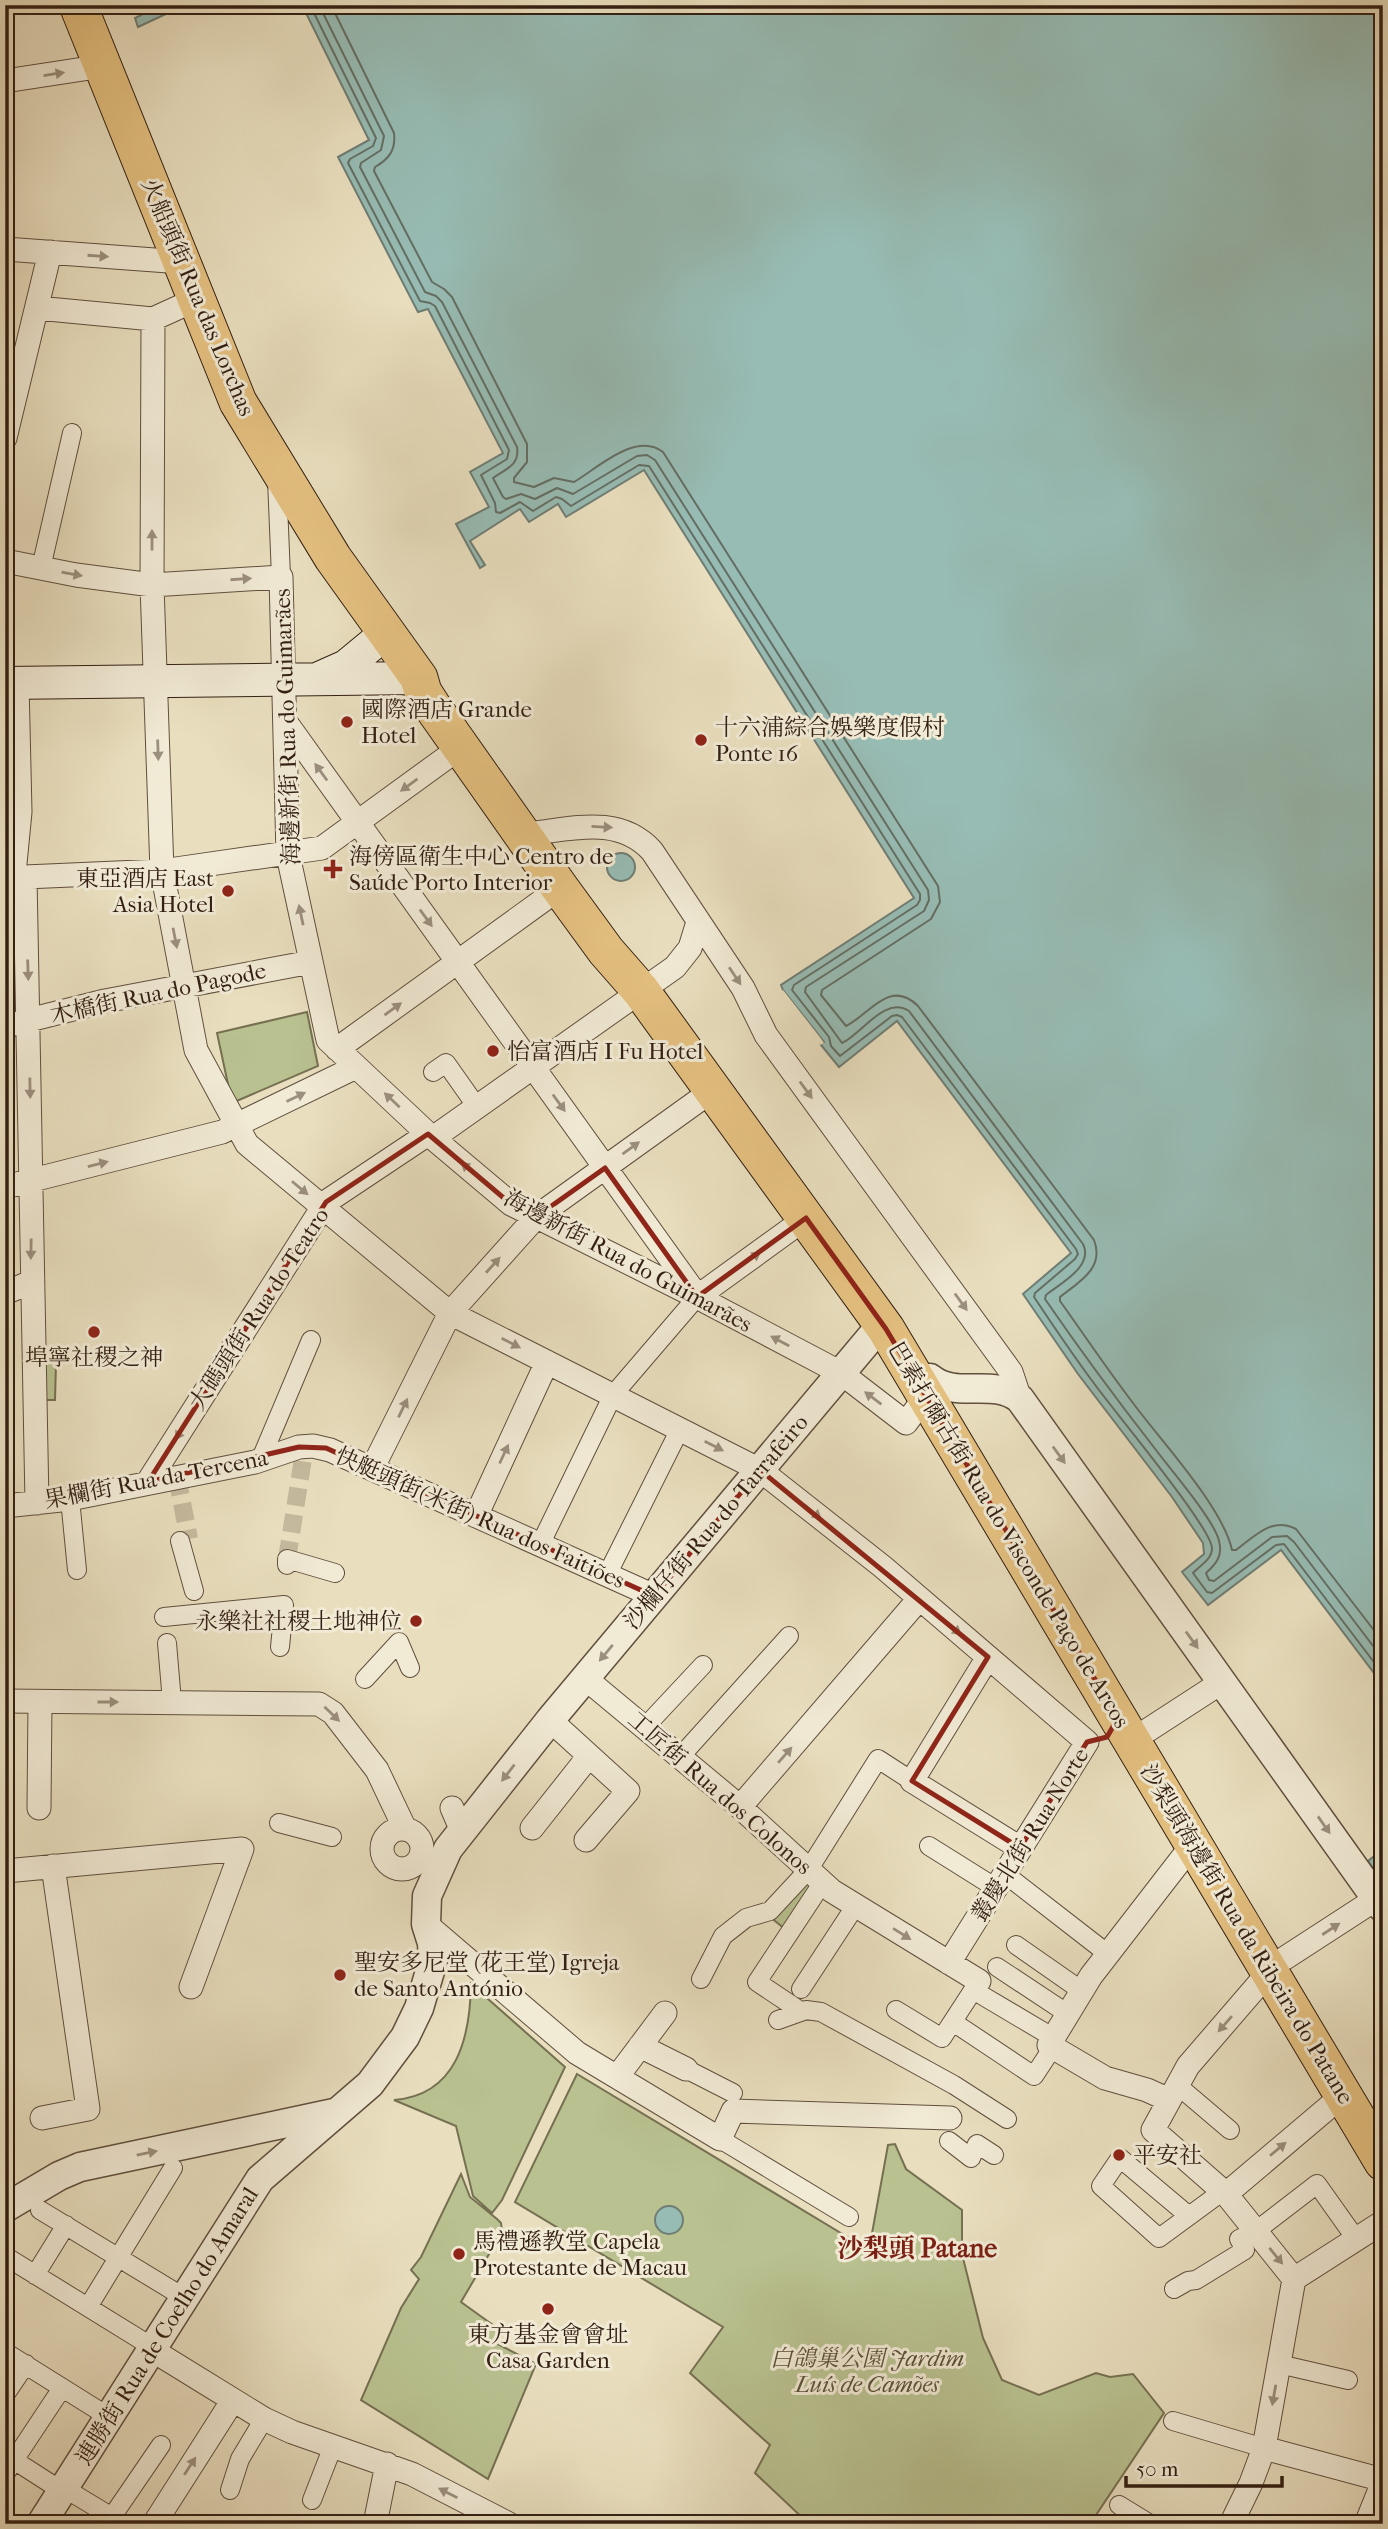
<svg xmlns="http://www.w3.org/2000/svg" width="1388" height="2529" viewBox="0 0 1388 2529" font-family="'IM FELL French Canon','Noto Serif SC',serif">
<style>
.green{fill:#b9c190;stroke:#767052;stroke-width:2}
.water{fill:#97bcb4;stroke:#6f7d74;stroke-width:2}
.pier{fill:#e9dfbf}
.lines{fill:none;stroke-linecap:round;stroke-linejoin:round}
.shore{stroke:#646e64;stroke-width:2}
.pedestrian-tunnel{stroke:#c4b99d;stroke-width:18;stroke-dasharray:18 9;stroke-linecap:butt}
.pedestrian-casing{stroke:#604f3e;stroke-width:20}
.minor-casing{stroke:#604f3e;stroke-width:25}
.tertiary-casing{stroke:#604f3e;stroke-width:31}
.secondary-casing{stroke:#321f13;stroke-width:34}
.primary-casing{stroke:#321f13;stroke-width:39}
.pedestrian{stroke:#f1ead5;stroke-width:18}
.minor{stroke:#f1ead5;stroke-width:23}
.tertiary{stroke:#f1ead5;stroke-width:28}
.secondary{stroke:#f1ead5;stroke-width:32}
.primary{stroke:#e4c080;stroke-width:37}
.oneway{fill:#9b8f7e}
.marked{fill:none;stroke:#8f2418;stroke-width:5;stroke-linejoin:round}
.poi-dot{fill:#8f2418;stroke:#f1ead5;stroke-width:2.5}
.labels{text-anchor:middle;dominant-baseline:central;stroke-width:6;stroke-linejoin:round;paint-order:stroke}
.street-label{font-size:23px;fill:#321f13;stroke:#f1ead5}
.poi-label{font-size:23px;fill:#321f13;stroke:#f1ead5;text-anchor:start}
.park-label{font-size:23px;font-style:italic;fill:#5a5038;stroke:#f1ead5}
.quarter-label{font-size:26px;font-weight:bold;fill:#7a1f14;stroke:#f1ead5}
</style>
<rect width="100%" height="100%" fill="#e9dfbf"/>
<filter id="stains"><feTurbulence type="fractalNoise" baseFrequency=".00286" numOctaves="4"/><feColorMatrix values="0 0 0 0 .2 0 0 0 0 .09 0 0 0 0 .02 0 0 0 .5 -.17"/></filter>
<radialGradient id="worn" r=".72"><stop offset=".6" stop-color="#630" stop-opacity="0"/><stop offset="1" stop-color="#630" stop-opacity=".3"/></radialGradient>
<path class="green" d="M 307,1012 L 318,1066 L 232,1103 L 217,1033 Z
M 39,1363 L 56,1363 L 55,1400 L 39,1400 Z
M 808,1878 L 815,1883 L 785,1929 L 770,1917 Z
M 471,1984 L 565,2067 L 502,2200 L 492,2213 L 473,2196 L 456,2126 L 394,2100 C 457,2095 470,2038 471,1984 Z
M 577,2074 L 869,2250 L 888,2145 L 895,2144 L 906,2169 L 962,2210 L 962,2254 L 983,2338 L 1002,2380 L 1039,2395 L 1096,2373 L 1110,2377 L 1133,2374 L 1164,2413 L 1090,2524 L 809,2524 L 755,2473 L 770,2445 L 690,2373 L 723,2327 L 515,2202 Z
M 461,2174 L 470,2197 L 497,2219 L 501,2223 L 502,2232 L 461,2302 L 500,2330 L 494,2342 L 536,2364 L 488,2479 L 361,2400 L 401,2308 L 419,2279 L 411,2270 L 421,2257 Z"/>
<path class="water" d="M 161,5 L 185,5 L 138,27 L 135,18 Z
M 302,5 L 1383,5 L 1383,1685 L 1281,1550 L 1208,1605 L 1182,1572 L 1204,1554 L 1203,1543 L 1172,1497 L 1078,1374 L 1023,1294 L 1071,1253 L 897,1021 L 839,1067 L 821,1045 L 824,1042 L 783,990 L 781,985 L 914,898 L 644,470 L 566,517 L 558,504 L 529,522 L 520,509 L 470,541 L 485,565 L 480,568 L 456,524 L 489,507 L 470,472 L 503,453 L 428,309 L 418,312 L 338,157 L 369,140 Z
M607 867a14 14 0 1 1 28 0a14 14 0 1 1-28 0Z
M 1383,1849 L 1383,1883 L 1368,1861 Z
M655 2220a14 14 0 1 1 28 0a14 14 0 1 1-28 0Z"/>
<path class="pier" d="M 783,990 L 819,1036 L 824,1043 L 821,1045 L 819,1042 L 781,992 Z"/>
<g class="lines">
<path class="shore" d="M 310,5 L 376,138 L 373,146 L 350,159 L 348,163 L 420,301 L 430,303 L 435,306 L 509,450 L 507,459 L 481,475 L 495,503 L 496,512 L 500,513 L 520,502 L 533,511 L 556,497 L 562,499 L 571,506 L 639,465 L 649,466 L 920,894 L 920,900 L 917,905 L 794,985 L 792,990 L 829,1037 L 831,1046 L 840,1056 L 892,1016 L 897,1015 L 902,1017 L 1076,1249 L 1078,1254 L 1075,1259 L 1035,1293 L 1034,1297 C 1054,1327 1074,1357 1096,1386 C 1114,1411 1211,1527 1212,1548 C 1212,1560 1200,1565 1193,1573 L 1207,1592 L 1212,1593 L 1276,1545 L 1284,1544 L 1383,1674
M 319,5 L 384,136 L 381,150 L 361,163 L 360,167 L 425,292 L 436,296 L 442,302 L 517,447 C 520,466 505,469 493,478 L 503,497 L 506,499 L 521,494 L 535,499 L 557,488 L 573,494 L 637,456 L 647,455 L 655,460 L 928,890 L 929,900 L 924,911 L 806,987 L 805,992 L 842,1043 C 862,1034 885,995 909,1011 L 1083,1244 C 1094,1266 1061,1283 1046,1295 L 1045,1299 C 1080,1350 1117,1400 1156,1450 C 1170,1469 1215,1521 1219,1541 C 1223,1556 1216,1564 1206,1573 L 1209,1580 L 1214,1581 L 1272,1537 L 1287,1536 L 1294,1542 L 1383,1659
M 331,5 L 394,133 C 396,150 389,159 375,167 L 374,171 L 432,282 L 444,289 L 452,297 L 527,444 L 527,462 L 514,478 L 514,482 L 534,487 L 554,478 L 574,482 C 598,468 636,431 663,452 L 938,886 L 940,902 L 931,919 L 822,990 L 821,995 L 846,1026 C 870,1014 890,978 918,1006 L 1094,1240 C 1105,1268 1079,1282 1060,1297 L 1060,1301 C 1085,1336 1109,1372 1136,1407 C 1163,1443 1223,1508 1232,1550 L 1236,1550 C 1254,1537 1272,1516 1296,1529 L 1383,1642"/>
<path class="pedestrian-tunnel" d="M 177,1477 L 189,1539
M 287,1559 L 305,1446"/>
<g class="pedestrian-casing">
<path id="pedestrian" d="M 277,479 L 281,577
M 41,568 L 72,433
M 5,936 L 26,931
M 433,1072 L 446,1063 L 477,1107
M 260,1461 L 311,1340
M 70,1499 L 77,1570
M 180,1541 L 194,1591
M 540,1545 L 613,1395 L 697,1297
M 287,1565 L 287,1559 L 335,1573
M 607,1575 L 680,1429
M 164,1617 L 284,1605 L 280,1647
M 167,1643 L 172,1702
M 365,1679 L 399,1642 L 410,1668
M 645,1727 L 703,1665
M 680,1757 L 789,1636
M 279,1823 L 332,1837
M 929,1846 L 996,1888
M 1005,1874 L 1108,1954
M 1016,1945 L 1082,1991
M 997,1967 L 1068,2014
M 701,1979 L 723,1936 L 746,1918 L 770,1911 L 809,1869 L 878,1759 L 912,1781
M 801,1989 L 856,1905
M 973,1990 L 1054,2038
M 796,2008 L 757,1982 L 823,1882
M 896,2010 L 942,2038 L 979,1981
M 778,2020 L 806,2010 L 821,2012 L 954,2085 L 1007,2119
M 953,2022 L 1034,2076 L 1053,2047
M 686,2069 L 733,2093
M 1177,2085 L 1230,2130
M 720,2139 L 849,2217
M 949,2141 L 971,2158 L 977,2144 L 994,2155
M 40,2210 L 185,2298
M 1189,2216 L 1159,2238 L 1101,2186 L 1120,2158 L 1189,2216 L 1223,2191
M 5,2256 L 154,2348
M 35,2275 L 66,2225
M 1174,2289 L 1188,2281 L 1196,2280 L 1245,2250 L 1239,2239 L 1256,2231 L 1317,2184 L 1356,2239
M 88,2307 L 173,2168
M 5,2352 L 109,2417
M 1279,2364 L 1348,2380
M 5,2395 L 26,2364
M 1173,2421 L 1264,2448
M 6,2455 L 62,2491
M 5,2474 L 62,2388
M 64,2488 L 112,2517
M 230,2490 L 240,2459 L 264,2419
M 312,2500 L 333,2446
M 1119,2505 L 1150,2524
M 107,2524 L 161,2445"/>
</g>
<g class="minor-casing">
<path id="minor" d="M 5,81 L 103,66
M 5,249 L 182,262
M 37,308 L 153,319 L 197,299
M 153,319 L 152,585 L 162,871 L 196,1050 L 247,1144 L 450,1313 L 760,1470 L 883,1567 L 1087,1742
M 5,438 L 50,252
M 5,561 L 76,575 L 152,585 L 281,577 L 288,855 L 328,1040 L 428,1134 L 511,1204 L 697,1297 L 841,1373 L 906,1423 L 926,1396
M 285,721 L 695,1293
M 535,833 C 576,828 620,816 652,851 L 743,988 L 766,1035 L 1011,1372 L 1020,1399
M 14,874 L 20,812 L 17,683
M 5,875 L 14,874 L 25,877 L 162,871 L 322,848 L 461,747
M 25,877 L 37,1503
M 5,1026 L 105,1001 L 311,962
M 337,1049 L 560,888
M 433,1138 L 675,967 L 690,948 L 698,922
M 5,1187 L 222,1132 L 356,1067
M 5,1293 L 31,1282
M 697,1297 L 806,1218
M 372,1469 L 450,1313 L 536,1217 L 713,1090
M 148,1482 L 326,1202 L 428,1134
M 5,1506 L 70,1499 L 255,1462 L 299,1447 L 313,1446 L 330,1450 L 654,1596
M 476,1516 L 547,1362
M 988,1657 L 912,1781 L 1020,1848
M 585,1678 L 740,1807 L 832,1891 L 979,1981
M 5,1701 L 319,1704 L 333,1713 L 377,1770 L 405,1829
M 550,1720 L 628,1791 L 586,1840
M 1148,1730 L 1222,1682
M 740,1807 L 919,1599
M 39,1808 L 40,1702
M 452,1808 L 462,1831
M 532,1828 L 589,1756
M382 1849a20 20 0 1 1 40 0a20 20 0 1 1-40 0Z
M 5,1871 L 242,1849 L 191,1987
M 426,1924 L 577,2053 L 720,2139 L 733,2111 L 950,2118
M 1285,1958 L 1376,1899
M 949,1963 L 1087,1742
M 640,2046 L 686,2069
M 617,2077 L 665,2013
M 1169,2100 L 1147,2090 L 1105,2078 L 1049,2045 L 1091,1976 L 1193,1844
M 42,2118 L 88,2109 L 53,1866
M 1226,2194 L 1343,2095
M 1294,2279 L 1383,2222
M 152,2350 L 264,2419 L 292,2432 L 412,2474 L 509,2524
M 1264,2448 L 1383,2480
M 154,2524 L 233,2400
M 375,2524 L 387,2464
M 1231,2524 L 1251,2483 L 1264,2448 L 1294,2279 L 1226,2194 L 1153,2130 L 1188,2066 L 1269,1972
M 1366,2524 L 1383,2482"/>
</g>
<g class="tertiary-casing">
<path id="tertiary" d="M 930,1378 C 957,1400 992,1377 1020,1399 L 1383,1908
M 5,2208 L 59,2176 L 80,2167 L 334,2113
M 41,2524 L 260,2179 L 370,2084 L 405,2037 L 419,2008 L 433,1961 L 432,1943 L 426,1924 L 427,1896 L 448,1849 L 550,1720 L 882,1324"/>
</g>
<g class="secondary-casing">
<path id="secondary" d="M 319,678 L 346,666 L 386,633
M 5,683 L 419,678"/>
</g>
<g class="primary-casing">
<path id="primary" d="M 78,5 L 238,402 L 333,558 L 419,678 L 423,692 L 434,709 L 560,888 L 606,951 L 641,991 L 886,1329 L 1383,2162"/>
</g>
<use href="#pedestrian" class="pedestrian"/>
<use href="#minor" class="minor"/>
<use href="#tertiary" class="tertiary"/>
<use href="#secondary" class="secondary"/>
<use href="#primary" class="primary"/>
</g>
<defs><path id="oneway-solid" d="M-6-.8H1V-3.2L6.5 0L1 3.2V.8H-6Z" transform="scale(1.75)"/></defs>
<g class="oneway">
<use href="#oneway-solid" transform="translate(54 74) rotate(-9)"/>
<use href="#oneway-solid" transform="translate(98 256) rotate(4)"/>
<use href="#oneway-solid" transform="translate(152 540) rotate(-90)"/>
<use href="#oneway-solid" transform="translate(72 574) rotate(10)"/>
<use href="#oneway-solid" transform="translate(241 579) rotate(-4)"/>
<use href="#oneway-solid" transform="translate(158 750) rotate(88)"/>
<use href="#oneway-solid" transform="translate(321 772) rotate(-126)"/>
<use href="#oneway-solid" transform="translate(409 785) rotate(144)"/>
<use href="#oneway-solid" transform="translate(602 827) rotate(3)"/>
<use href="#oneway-solid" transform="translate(301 915) rotate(-102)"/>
<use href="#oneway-solid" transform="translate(426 918) rotate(54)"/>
<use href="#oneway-solid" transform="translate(175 938) rotate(79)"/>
<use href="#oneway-solid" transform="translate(28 970) rotate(88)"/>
<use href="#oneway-solid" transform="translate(735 976) rotate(56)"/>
<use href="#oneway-solid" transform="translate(393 1009) rotate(-36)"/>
<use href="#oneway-solid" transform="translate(30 1088) rotate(89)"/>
<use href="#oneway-solid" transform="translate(806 1090) rotate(54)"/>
<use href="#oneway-solid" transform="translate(296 1097) rotate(-26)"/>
<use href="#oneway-solid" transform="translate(392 1100) rotate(-137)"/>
<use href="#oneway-solid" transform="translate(559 1103) rotate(54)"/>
<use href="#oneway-solid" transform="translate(631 1148) rotate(-36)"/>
<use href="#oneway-solid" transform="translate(98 1164) rotate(-14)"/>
<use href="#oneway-solid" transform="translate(469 1169) rotate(-140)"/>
<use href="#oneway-solid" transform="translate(300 1188) rotate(40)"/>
<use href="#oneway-solid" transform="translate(31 1249) rotate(91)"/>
<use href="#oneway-solid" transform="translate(752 1258) rotate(-36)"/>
<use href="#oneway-solid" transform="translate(493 1265) rotate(-48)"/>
<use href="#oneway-solid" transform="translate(961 1302) rotate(54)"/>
<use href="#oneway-solid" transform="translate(780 1341) rotate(-152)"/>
<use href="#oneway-solid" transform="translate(511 1343) rotate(27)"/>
<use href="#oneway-solid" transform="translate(873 1398) rotate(-143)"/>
<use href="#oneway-solid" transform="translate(403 1408) rotate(-64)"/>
<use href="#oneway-solid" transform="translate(181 1431) rotate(123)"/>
<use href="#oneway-solid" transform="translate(714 1446) rotate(27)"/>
<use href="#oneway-solid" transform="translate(504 1454) rotate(-65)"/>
<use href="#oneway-solid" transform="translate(1059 1455) rotate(54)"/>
<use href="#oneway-solid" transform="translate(813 1512) rotate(39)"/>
<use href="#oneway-solid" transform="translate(953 1628) rotate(40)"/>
<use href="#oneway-solid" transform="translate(1192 1640) rotate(54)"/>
<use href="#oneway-solid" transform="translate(606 1653) rotate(130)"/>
<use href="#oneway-solid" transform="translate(108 1702)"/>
<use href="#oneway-solid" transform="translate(332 1714) rotate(44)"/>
<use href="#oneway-solid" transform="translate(785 1755) rotate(-49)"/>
<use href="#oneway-solid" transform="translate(508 1773) rotate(128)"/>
<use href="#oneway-solid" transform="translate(1324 1825) rotate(55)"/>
<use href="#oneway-solid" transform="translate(1331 1929) rotate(-33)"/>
<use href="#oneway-solid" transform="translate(902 1934) rotate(32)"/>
<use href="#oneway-solid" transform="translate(1225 2024) rotate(131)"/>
<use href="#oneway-solid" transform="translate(1278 2149) rotate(-40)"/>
<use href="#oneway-solid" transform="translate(147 2153) rotate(-12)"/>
<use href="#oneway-solid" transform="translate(1276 2256) rotate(51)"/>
<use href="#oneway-solid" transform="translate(1274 2395) rotate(100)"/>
<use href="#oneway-solid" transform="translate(190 2466) rotate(-57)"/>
<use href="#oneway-solid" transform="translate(448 2493) rotate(-153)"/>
</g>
<path class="marked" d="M 428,1134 L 511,1204 L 536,1217 L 605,1168 L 697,1297 L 806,1218 L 886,1329 L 1118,1718 L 1107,1737 L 1087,1742 L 1020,1848 L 912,1781 L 988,1657 L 760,1470 L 654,1596 L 326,1448 L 299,1447 L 148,1482 L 326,1202 Z"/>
<g class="poi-dot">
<circle cx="347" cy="722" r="7"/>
<circle cx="701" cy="740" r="7"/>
<path d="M329.5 858.5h7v7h7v7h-7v7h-7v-7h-7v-7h7z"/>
<circle cx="228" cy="891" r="7"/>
<circle cx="493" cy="1051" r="7"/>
<circle cx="94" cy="1332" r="7"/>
<circle cx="416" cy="1621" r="7"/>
<circle cx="340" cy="1975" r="7"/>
<circle cx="1119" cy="2155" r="7"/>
<circle cx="459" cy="2254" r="7"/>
<circle cx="548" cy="2309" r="7"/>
</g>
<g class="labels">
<g class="street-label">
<text transform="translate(198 297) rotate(67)">火船頭街 Rua das Lorchas</text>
<text transform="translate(287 727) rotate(-92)">海邊新街 Rua do Guimarães</text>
<text transform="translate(158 993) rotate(-12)">木橋街 Rua do Pagode</text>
<text transform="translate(628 1261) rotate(28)">海邊新街 Rua do Guimarães</text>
<text transform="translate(259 1309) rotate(-57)">大碼頭街 Rua do Teatro</text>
<text transform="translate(156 1479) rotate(-11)">果欄街 Rua da Tercena</text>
<text transform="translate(480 1518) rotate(24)">快艇頭街(米街) Rua dos Faitiões</text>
<text transform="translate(716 1522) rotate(-50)">沙欄仔街 Rua do Tarrafeiro</text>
<text transform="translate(1009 1535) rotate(59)">巴素打爾古街 Rua do Visconde Paço de Arcos</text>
<text transform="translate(720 1793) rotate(41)">工匠街 Rua dos Colonos</text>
<text transform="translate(1030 1835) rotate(-58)">叢慶北街 Rua Norte</text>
<text transform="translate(1247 1934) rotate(59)">沙梨頭海邊街 Rua da Ribeira do Patane</text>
<text transform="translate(167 2326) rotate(-58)">連勝街 Rua de Coelho do Amaral</text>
</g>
<g class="poi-label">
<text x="361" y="709">國際酒店 Grande<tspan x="361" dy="26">Hotel</tspan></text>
<text x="715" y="727">十六浦綜合娛樂度假村<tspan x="715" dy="26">Ponte 16</tspan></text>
<text x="349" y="856">海傍區衛生中心 Centro de<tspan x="349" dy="26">Saúde Porto Interior</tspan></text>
<text x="214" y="878" text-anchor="end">東亞酒店 East<tspan x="214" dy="26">Asia Hotel</tspan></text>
<text x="507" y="1051">怡富酒店 I Fu Hotel</text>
<text x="94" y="1357" text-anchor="middle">埠寧社稷之神</text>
<text x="402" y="1621" text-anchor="end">永樂社社稷土地神位</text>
<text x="354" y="1962">聖安多尼堂 (花王堂) Igreja<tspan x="354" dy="26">de Santo António</tspan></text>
<text x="1133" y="2155">平安社</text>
<text x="473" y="2241">馬禮遜教堂 Capela<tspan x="473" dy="26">Protestante de Macau</tspan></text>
<text x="548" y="2334" text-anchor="middle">東方基金會會址<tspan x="548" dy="26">Casa Garden</tspan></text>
</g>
<g class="park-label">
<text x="867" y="2358">白鴿巢公園 Jardim<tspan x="867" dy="26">Luís de Camões</tspan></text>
</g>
<g class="quarter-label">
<text x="917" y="2248">沙梨頭 Patane</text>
</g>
</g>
<rect width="1388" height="2529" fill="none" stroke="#e9dfbf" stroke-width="28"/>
<rect x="7" y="7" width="1374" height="2515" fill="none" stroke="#321f13" stroke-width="3.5"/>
<rect x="14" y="14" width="1360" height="2501" fill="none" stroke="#321f13" stroke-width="2"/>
<path d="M1126 2476v10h156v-10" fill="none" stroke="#321f13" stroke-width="3.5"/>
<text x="1136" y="2476" font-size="21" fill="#321f13" stroke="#f1ead5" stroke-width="5" paint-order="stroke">50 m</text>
<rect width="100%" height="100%" filter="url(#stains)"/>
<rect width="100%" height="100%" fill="url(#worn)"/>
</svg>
